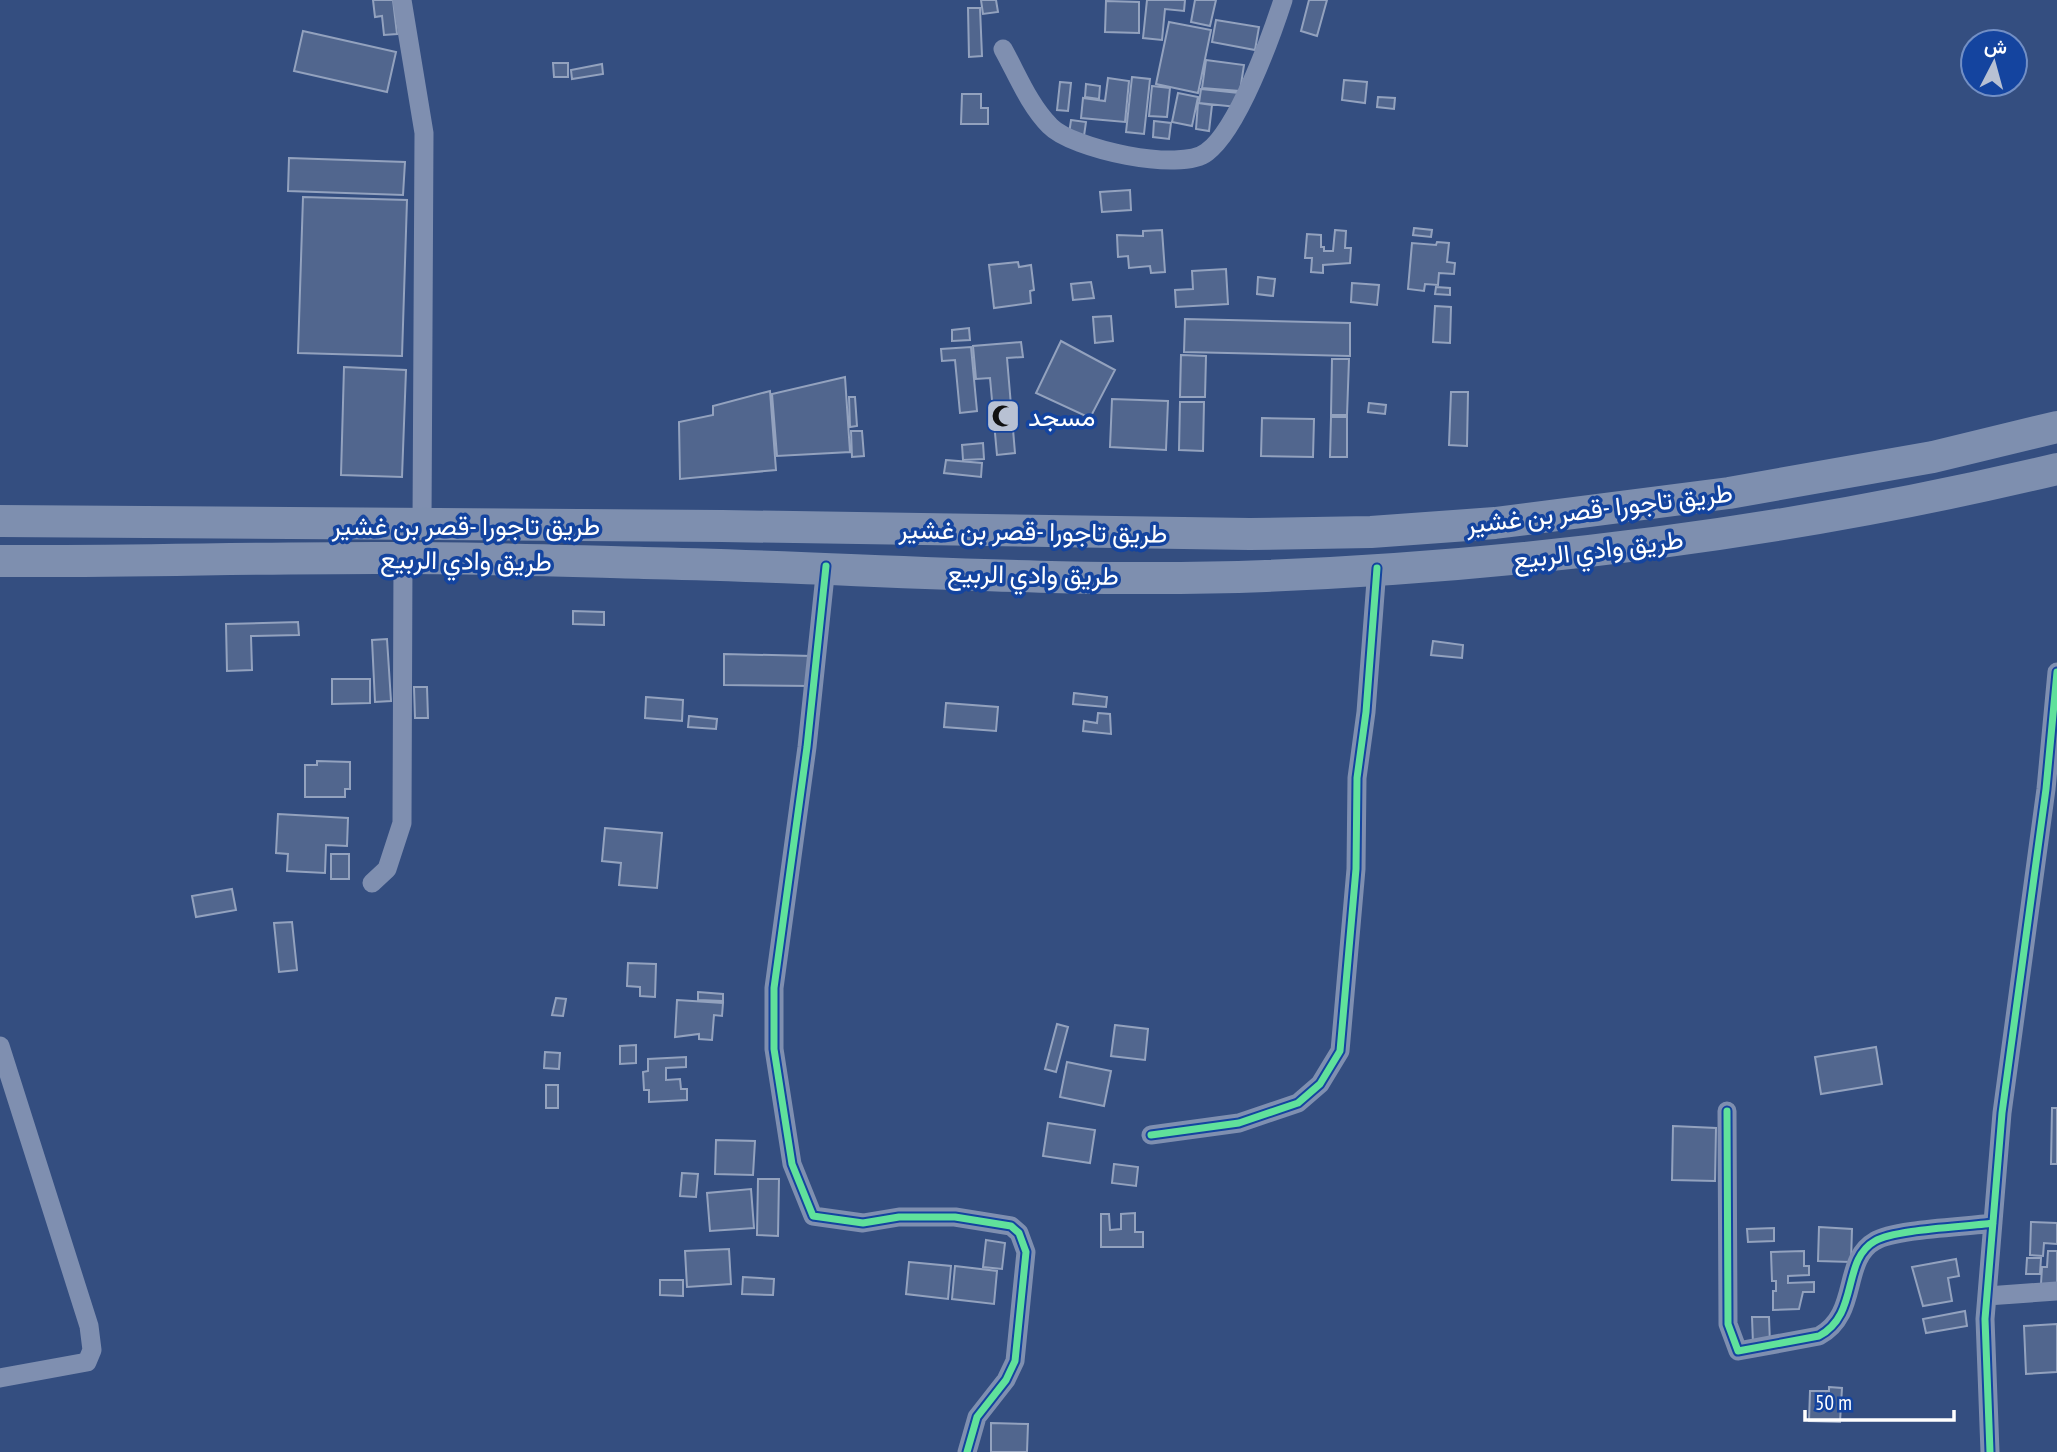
<svg xmlns="http://www.w3.org/2000/svg" width="2057" height="1452" viewBox="0 0 2057 1452" font-family="'PT Sans Narrow',Vazirmatn,sans-serif">
<style>
.building{fill:#51668e;stroke:#93a2be;stroke-width:2}
.lines{fill:none;stroke-linecap:round;stroke-linejoin:round}
.minor{stroke:#7f8fb0;stroke-width:19}
.trunk{stroke:#7e8faf;stroke-width:32}
.cycleway-casing{stroke:#14449f;stroke-width:11}
.cycleway{stroke:#60e19b;stroke-width:7}
.labels{text-anchor:middle;dominant-baseline:central;stroke-width:7;stroke-linejoin:round;paint-order:stroke}
.poi-label{font-size:26px;fill:#fff;stroke:#14449f;text-anchor:start}
.street-label{font-size:26px;fill:#fff;stroke:#14449f}
</style>
<rect width="100%" height="100%" fill="#344e80"/>
<path class="building" d="M 373,0 L 393,0 L 397,34 L 384,35 L 382,16 L 375,17 Z
M 981,0 L 996,0 L 998,12 L 983,14 Z
M 1147,0 L 1185,0 L 1184,11 L 1165,9 L 1162,40 L 1143,38 Z
M 1195,0 L 1216,0 L 1210,26 L 1191,22 Z
M 1309,0 L 1327,0 L 1317,36 L 1301,31 Z
M 1106,1 L 1139,2 L 1139,33 L 1105,32 Z
M 968,8 L 980,8 L 982,56 L 969,57 Z
M 1216,20 L 1259,27 L 1255,50 L 1212,42 Z
M 1169,22 L 1211,30 L 1198,93 L 1156,84 Z
M 303,31 L 396,52 L 387,92 L 294,71 Z
M 1206,60 L 1244,65 L 1240,91 L 1202,88 Z
M 553,63 L 568,63 L 568,77 L 554,77 Z
M 602,64 L 603,74 L 572,79 L 571,70 Z
M 1132,77 L 1150,79 L 1144,134 L 1126,132 Z
M 1108,78 L 1129,81 L 1125,122 L 1081,118 L 1083,98 L 1105,101 Z
M 1344,80 L 1367,82 L 1365,103 L 1342,100 Z
M 1060,82 L 1071,83 L 1068,111 L 1057,110 Z
M 1086,84 L 1100,86 L 1099,99 L 1085,97 Z
M 1152,86 L 1170,88 L 1167,117 L 1149,116 Z
M 1201,89 L 1239,93 L 1237,107 L 1199,103 Z
M 1178,93 L 1198,97 L 1192,126 L 1172,122 Z
M 962,94 L 981,94 L 981,108 L 988,108 L 988,124 L 961,124 Z
M 1378,97 L 1395,98 L 1394,109 L 1377,107 Z
M 1198,103 L 1212,105 L 1209,131 L 1196,129 Z
M 1071,120 L 1086,122 L 1084,136 L 1069,134 Z
M 1154,121 L 1171,123 L 1169,139 L 1153,137 Z
M 289,158 L 405,162 L 403,195 L 288,191 Z
M 1130,190 L 1131,210 L 1102,212 L 1100,192 Z
M 303,197 L 407,200 L 402,356 L 298,353 Z
M 1414,228 L 1432,230 L 1431,237 L 1413,235 Z
M 1162,230 L 1165,272 L 1151,273 L 1150,266 L 1129,268 L 1128,256 L 1118,257 L 1117,235 L 1143,236 L 1143,231 Z
M 1335,230 L 1346,231 L 1345,248 L 1351,248 L 1350,263 L 1323,265 L 1323,273 L 1311,272 L 1312,258 L 1305,258 L 1307,234 L 1321,235 L 1321,247 L 1324,247 L 1324,251 L 1333,251 Z
M 1437,242 L 1449,243 L 1447,262 L 1455,263 L 1454,274 L 1439,273 L 1438,285 L 1425,284 L 1424,291 L 1408,289 L 1412,243 L 1436,245 Z
M 1018,262 L 1019,267 L 1031,265 L 1034,290 L 1030,291 L 1031,303 L 994,308 L 989,265 Z
M 1226,269 L 1228,304 L 1176,307 L 1175,290 L 1193,289 L 1192,271 Z
M 1258,277 L 1275,279 L 1273,296 L 1257,294 Z
M 1091,282 L 1094,298 L 1073,300 L 1071,284 Z
M 1352,283 L 1379,285 L 1377,305 L 1351,302 Z
M 1436,287 L 1450,288 L 1450,295 L 1435,294 Z
M 1435,306 L 1451,307 L 1450,343 L 1433,342 Z
M 1111,316 L 1113,341 L 1095,343 L 1093,317 Z
M 1185,319 L 1350,323 L 1350,356 L 1184,352 Z
M 969,328 L 970,340 L 952,341 L 952,330 Z
M 1061,341 L 1115,370 L 1090,418 L 1036,393 Z
M 1021,342 L 1023,357 L 1007,358 L 1015,453 L 997,455 L 990,378 L 976,379 L 973,346 Z
M 971,347 L 977,411 L 960,413 L 955,360 L 942,361 L 941,349 Z
M 1181,355 L 1206,356 L 1205,397 L 1180,397 Z
M 1332,359 L 1349,359 L 1347,415 L 1331,415 Z
M 344,367 L 406,370 L 402,477 L 341,475 Z
M 845,377 L 850,452 L 777,456 L 772,394 Z
M 770,391 L 776,470 L 680,479 L 679,422 L 713,415 L 713,406 Z
M 1451,392 L 1468,392 L 1467,446 L 1449,445 Z
M 849,397 L 855,397 L 857,426 L 850,427 Z
M 1112,399 L 1168,401 L 1166,450 L 1110,447 Z
M 1180,402 L 1204,402 L 1203,451 L 1179,450 Z
M 1369,403 L 1386,405 L 1385,414 L 1368,412 Z
M 1331,417 L 1347,417 L 1347,457 L 1330,457 Z
M 1262,418 L 1314,419 L 1313,457 L 1261,456 Z
M 851,431 L 862,431 L 864,456 L 852,457 Z
M 983,443 L 984,459 L 963,460 L 962,445 Z
M 946,460 L 982,463 L 981,477 L 944,473 Z
M 573,611 L 604,612 L 604,625 L 573,624 Z
M 298,622 L 299,635 L 251,636 L 252,670 L 227,671 L 226,624 Z
M 387,639 L 391,701 L 375,702 L 372,640 Z
M 1433,641 L 1463,645 L 1462,658 L 1431,655 Z
M 724,654 L 812,656 L 812,686 L 724,685 Z
M 332,679 L 370,679 L 370,703 L 332,704 Z
M 414,687 L 427,687 L 428,718 L 415,718 Z
M 1074,693 L 1107,697 L 1106,707 L 1073,704 Z
M 646,697 L 683,700 L 682,721 L 645,718 Z
M 946,703 L 998,707 L 996,731 L 944,727 Z
M 1098,713 L 1110,714 L 1111,734 L 1083,731 L 1084,721 L 1097,723 Z
M 689,716 L 717,719 L 716,729 L 688,727 Z
M 317,761 L 350,762 L 350,789 L 345,789 L 345,797 L 305,797 L 305,765 L 317,765 Z
M 278,814 L 348,818 L 347,846 L 326,845 L 325,873 L 287,871 L 288,854 L 276,853 Z
M 605,828 L 662,833 L 657,888 L 619,885 L 621,863 L 602,861 Z
M 331,854 L 349,854 L 349,879 L 331,879 Z
M 232,889 L 236,910 L 196,917 L 192,896 Z
M 292,922 L 297,970 L 279,972 L 274,923 Z
M 628,963 L 656,964 L 655,997 L 640,996 L 640,987 L 627,986 Z
M 698,992 L 723,994 L 723,1001 L 698,1000 Z
M 556,998 L 566,999 L 563,1016 L 552,1015 Z
M 677,1000 L 723,1003 L 722,1016 L 714,1015 L 712,1040 L 699,1039 L 699,1034 L 675,1037 Z
M 1057,1024 L 1068,1027 L 1056,1072 L 1045,1069 Z
M 1115,1025 L 1148,1029 L 1145,1060 L 1111,1056 Z
M 636,1045 L 636,1063 L 620,1064 L 620,1046 Z
M 1876,1047 L 1882,1084 L 1821,1094 L 1815,1057 Z
M 545,1052 L 560,1053 L 559,1069 L 544,1068 Z
M 686,1057 L 686,1067 L 666,1068 L 666,1080 L 680,1079 L 681,1089 L 687,1089 L 687,1100 L 649,1102 L 649,1090 L 644,1090 L 643,1072 L 648,1071 L 648,1059 Z
M 1067,1062 L 1111,1071 L 1104,1106 L 1060,1097 Z
M 546,1085 L 558,1085 L 558,1108 L 546,1108 Z
M 2052,1108 L 2057,1108 L 2057,1164 L 2051,1164 Z
M 1048,1123 L 1095,1130 L 1090,1163 L 1043,1156 Z
M 1673,1126 L 1716,1128 L 1715,1181 L 1672,1180 Z
M 716,1140 L 755,1141 L 753,1175 L 715,1174 Z
M 1114,1164 L 1138,1167 L 1136,1186 L 1112,1183 Z
M 682,1173 L 698,1174 L 696,1197 L 680,1196 Z
M 758,1179 L 779,1179 L 778,1236 L 757,1235 Z
M 751,1189 L 754,1228 L 710,1231 L 707,1193 Z
M 1135,1213 L 1135,1232 L 1143,1232 L 1143,1247 L 1101,1247 L 1101,1214 L 1109,1214 L 1110,1230 L 1121,1229 L 1121,1214 Z
M 2031,1222 L 2057,1223 L 2057,1244 L 2044,1243 L 2043,1256 L 2030,1255 Z
M 1819,1227 L 1852,1229 L 1851,1262 L 1818,1261 Z
M 1774,1228 L 1774,1241 L 1748,1242 L 1747,1229 Z
M 986,1240 L 1005,1243 L 1002,1269 L 983,1267 Z
M 729,1249 L 731,1284 L 687,1287 L 685,1251 Z
M 1804,1251 L 1804,1266 L 1809,1266 L 1809,1275 L 1788,1276 L 1788,1283 L 1814,1282 L 1814,1292 L 1803,1292 L 1799,1309 L 1773,1310 L 1773,1291 L 1776,1291 L 1776,1281 L 1772,1281 L 1771,1252 Z
M 2048,1251 L 2057,1251 L 2057,1285 L 2041,1284 L 2042,1267 L 2047,1267 Z
M 2027,1258 L 2041,1258 L 2040,1274 L 2026,1274 Z
M 1956,1259 L 1959,1276 L 1948,1278 L 1952,1301 L 1923,1306 L 1912,1267 Z
M 909,1262 L 951,1266 L 948,1299 L 906,1294 Z
M 955,1266 L 997,1271 L 994,1304 L 952,1299 Z
M 743,1277 L 774,1279 L 773,1295 L 742,1294 Z
M 660,1280 L 683,1280 L 683,1296 L 660,1295 Z
M 1965,1311 L 1967,1326 L 1926,1333 L 1923,1319 Z
M 1752,1317 L 1769,1317 L 1770,1344 L 1753,1344 Z
M 2057,1324 L 2057,1372 L 2026,1374 L 2024,1326 Z
M 1829,1387 L 1842,1388 L 1840,1422 L 1809,1421 L 1810,1391 L 1829,1391 Z
M 991,1423 L 1028,1424 L 1027,1452 L 991,1452 Z"/>
<g class="lines">
<path class="minor" d="M 402,0 L 424,133 L 422,525
M 1003,49 C 1017,74 1029,105 1050,126 C 1072,149 1181,173 1207,152 C 1238,129 1271,37 1283,0
M 826,566 L 807,747 L 774,988 L 774,1049 L 792,1164 L 813,1216 L 863,1223 L 899,1217 L 955,1217 L 1011,1226 L 1019,1233 L 1026,1252 L 1015,1361 L 1006,1380 L 977,1417 L 967,1452
M 372,883 L 387,869 L 402,823 L 403,558
M 0,1046 L 89,1326 L 92,1350 L 87,1362 L 0,1378
M 1727,1111 L 1728,1324 L 1738,1351 L 1819,1336 C 1860,1314 1841,1260 1875,1241 C 1895,1229 1966,1227 1993,1223
M 1151,1135 L 1239,1123 L 1298,1103 L 1320,1084 L 1340,1051 L 1356,869 L 1357,778 L 1366,712 L 1377,568
M 1987,1296 L 2057,1291
M 1990,1452 L 1985,1319 L 2002,1113 L 2046,789 L 2057,672"/>
<path class="trunk" d="M 0,521 L 722,526 L 1250,534 L 1371,532 L 1495,523 L 1729,493 L 1933,457 L 2057,427
M 0,561 C 135,562 270,557 405,558 C 484,558 564,561 644,563 C 851,567 1059,584 1266,576 C 1532,565 1798,531 2057,469"/>
<g class="cycleway-casing">
<path id="cycleway" d="M 826,566 L 807,747 L 774,988 L 774,1049 L 792,1164 L 813,1216 L 863,1223 L 899,1217 L 955,1217 L 1011,1226 L 1019,1233 L 1026,1252 L 1015,1361 L 1006,1380 L 977,1417 L 967,1452
M 1727,1111 L 1728,1324 L 1738,1351 L 1819,1336 C 1860,1314 1841,1260 1875,1241 C 1895,1229 1966,1227 1993,1223
M 1151,1135 L 1239,1123 L 1298,1103 L 1320,1084 L 1340,1051 L 1356,869 L 1357,778 L 1366,712 L 1377,568
M 1990,1452 L 1985,1319 L 2002,1113 L 2046,789 L 2057,672"/>
</g>
<use href="#cycleway" class="cycleway"/>
</g>
<defs>
<g id="mosque-square" transform="scale(1.75)"><rect x="-9" y="-9" width="18" height="18" rx="4" fill="#b8c1d3" stroke="#14449f"/><path d="M3.5-4.9A6 6 0 1 0 3.5 4.9A5 5 0 1 1 3.5-4.9Z" fill="#111"/></g>
</defs>
<g fill-rule="evenodd">
<use href="#mosque-square" x="1003" y="416"/>
</g>
<g class="labels">
<g class="poi-label">
<text x="1028" y="416">مسجد</text>
</g>
<g class="street-label">
<text transform="translate(1599 508) rotate(-7)">طريق تاجورا -قصر بن غشير</text>
<text x="466" y="525">طريق تاجورا -قصر بن غشير</text>
<text transform="translate(1033 531) rotate(1)">طريق تاجورا -قصر بن غشير</text>
<text transform="translate(1598 549) rotate(-7)">طريق وادي الربيع</text>
<text transform="translate(466 560) rotate(1)">طريق وادي الربيع</text>
<text transform="translate(1033 574) rotate(1)">طريق وادي الربيع</text>
</g>
</g>
<g transform="translate(1994 63) rotate(6)"><circle r="33" fill="#14449f" stroke="#728fc5" stroke-width="2"/>
<path d="M0-5L12 26L0 18L-12 26Z" fill="#b8c1d3"/>
<text y="-10" font-size="19" font-weight="bold" text-anchor="middle" fill="#ffffff">ش</text>
</g>
<path d="M1805 1410v10h149v-10" fill="none" stroke="#ffffff" stroke-width="3.5"/>
<text x="1815" y="1410" font-size="21" fill="#ffffff" stroke="#14449f" stroke-width="5" paint-order="stroke">50 m</text>
</svg>
